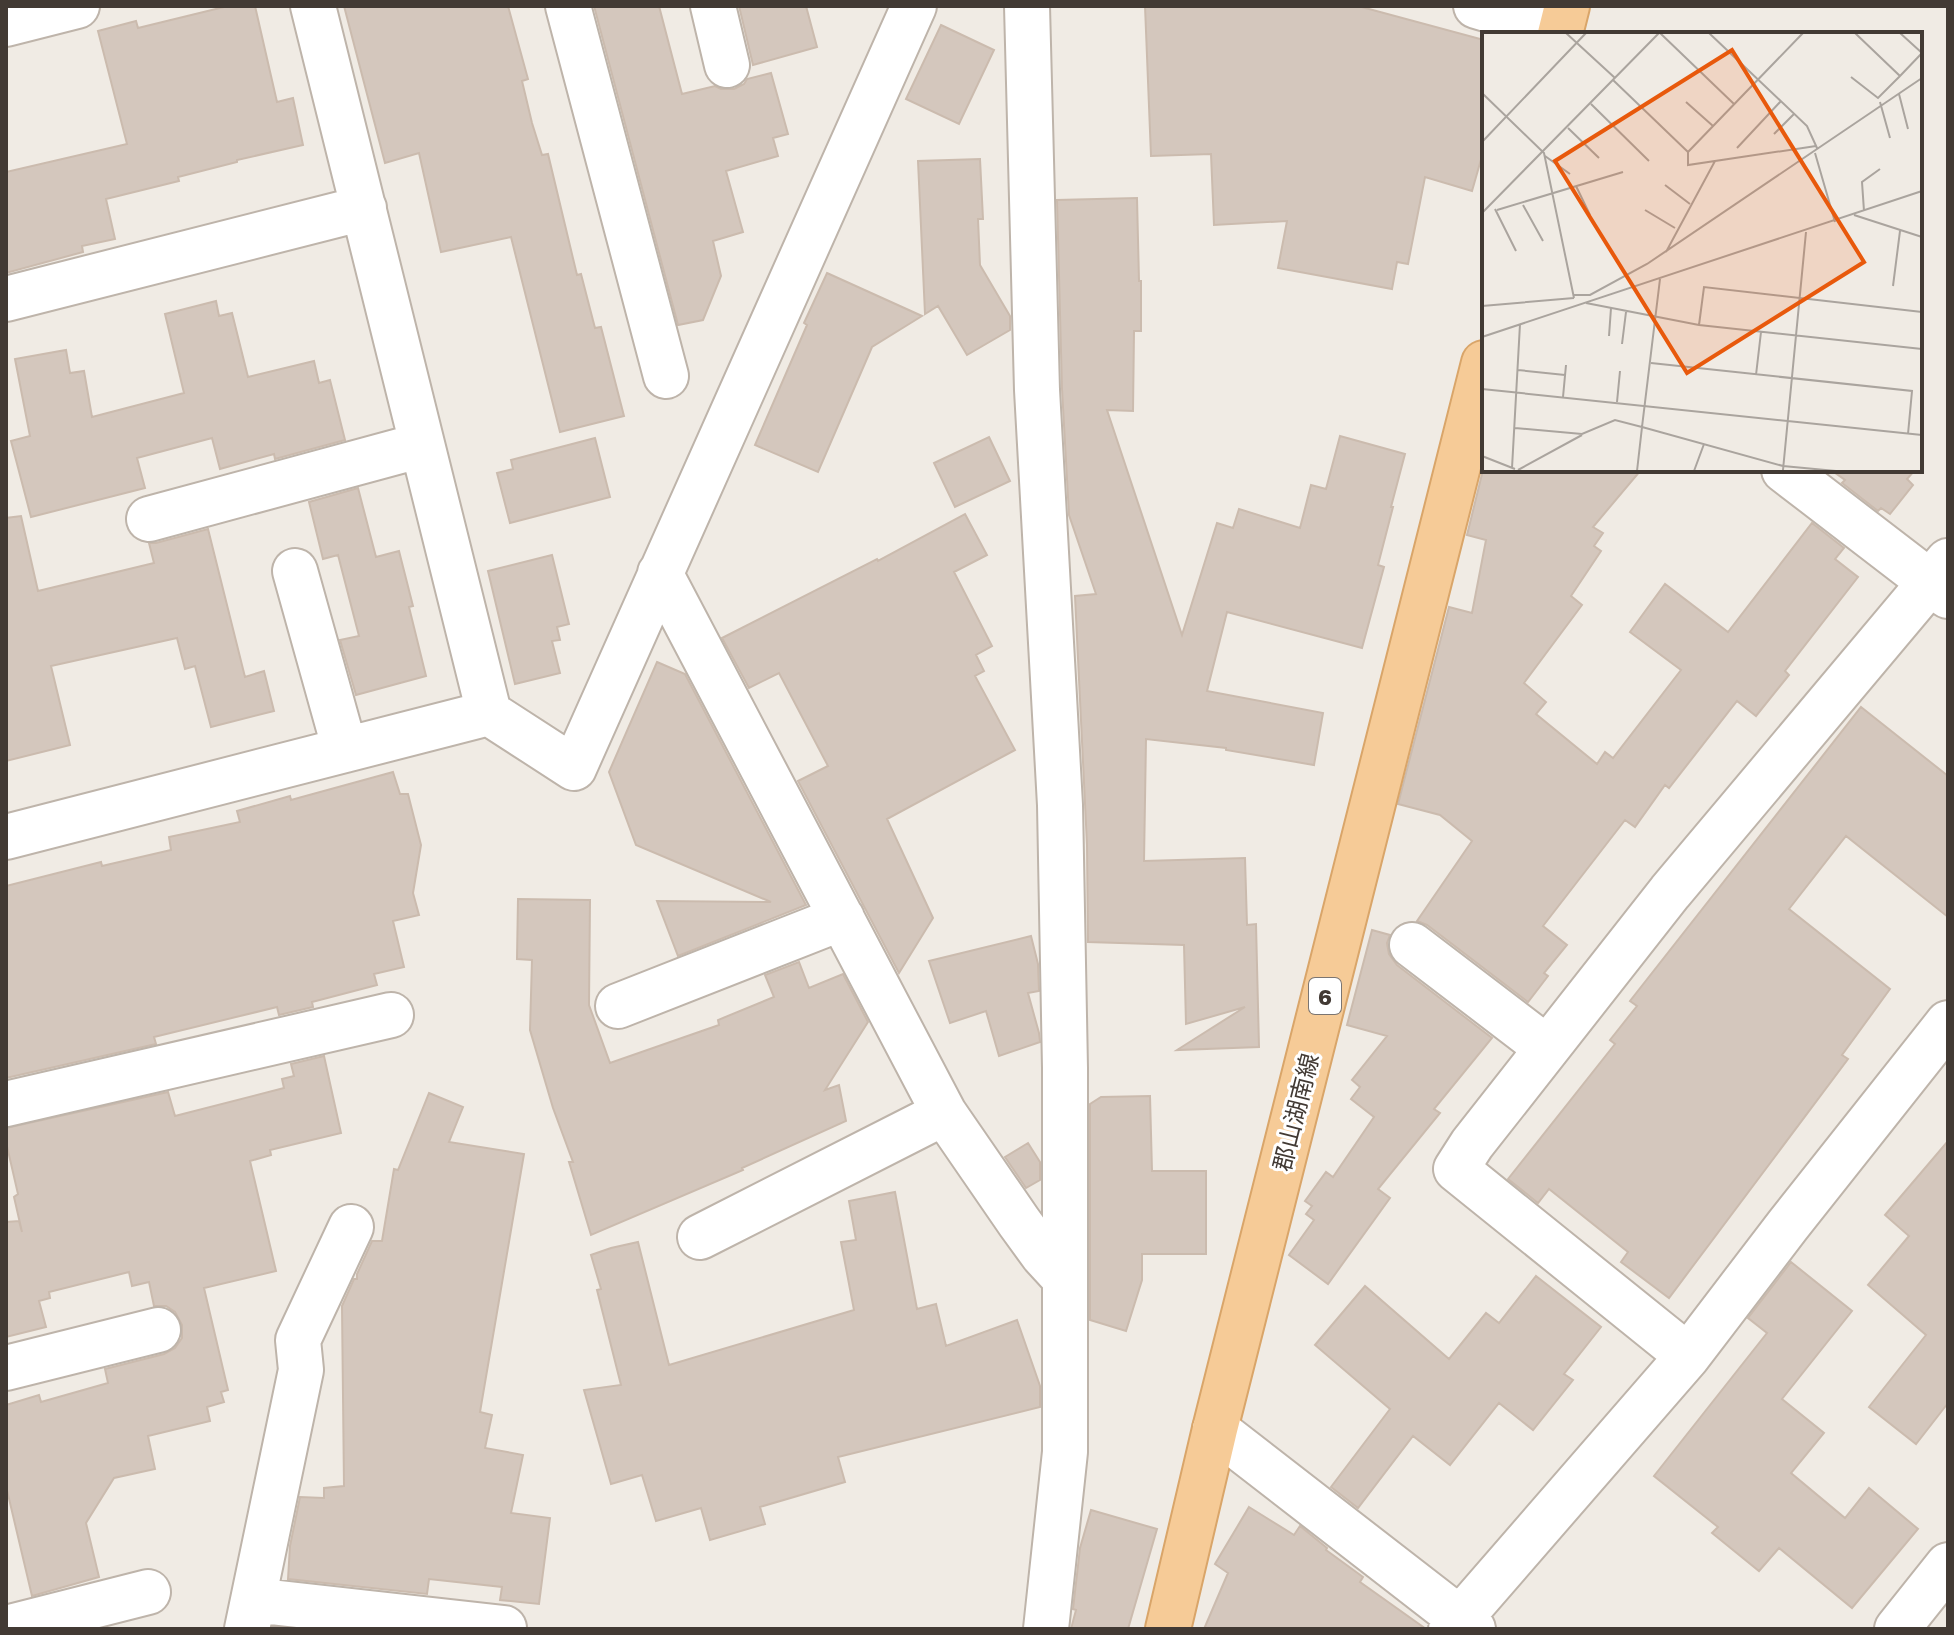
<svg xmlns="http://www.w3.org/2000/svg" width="1954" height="1635" viewBox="0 0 1954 1635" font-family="'Golos Text','Noto Sans JP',sans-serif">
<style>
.building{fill:#d4c7bd;stroke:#cbbbae;stroke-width:2}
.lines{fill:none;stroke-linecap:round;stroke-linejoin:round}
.minor-casing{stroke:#beb4aa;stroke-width:48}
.major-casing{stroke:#d9a569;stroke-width:48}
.minor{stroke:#fff;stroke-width:44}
.major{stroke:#f6cb97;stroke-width:44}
.labels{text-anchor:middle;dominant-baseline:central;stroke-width:6;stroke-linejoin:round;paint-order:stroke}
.shield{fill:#fff;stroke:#7b7571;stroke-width:2}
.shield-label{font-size:22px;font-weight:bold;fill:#423a34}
.street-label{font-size:24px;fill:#423a34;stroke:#fff}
.inset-road{fill:none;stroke:#aaa49e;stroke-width:2}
.view{fill:#e8590c;fill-opacity:0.15;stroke:#e8590c;stroke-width:4}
.inset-edge{fill:none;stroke:#423a34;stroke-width:4}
</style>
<rect width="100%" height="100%" fill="#f0ebe4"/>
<path class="building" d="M 228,6 L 255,6 L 277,102 L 293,98 L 303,145 L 237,160 L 237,162 L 178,177 L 179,181 L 106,199 L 115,239 L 82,246 L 83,252 L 6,273 L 6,172 L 127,144 L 98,31 L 136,21 L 138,28 Z
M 344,6 L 508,6 L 528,79 L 522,81 L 532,123 L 542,155 L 548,154 L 577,275 L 581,274 L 595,328 L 601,327 L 624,416 L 560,432 L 511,237 L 441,252 L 419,153 L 385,163 Z
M 594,6 L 659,6 L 682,94 L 715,86 L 721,89 L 734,89 L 744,84 L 747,79 L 771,73 L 788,134 L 773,138 L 778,156 L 726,171 L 743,232 L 713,241 L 721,276 L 703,320 L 678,325 Z
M 739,6 L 806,6 L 817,47 L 753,65 Z
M 1145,6 L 1358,6 L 1484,40 L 1484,149 L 1472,191 L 1425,177 L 1408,264 L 1397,262 L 1392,289 L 1278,268 L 1287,221 L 1214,225 L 1211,154 L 1151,156 Z
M 941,25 L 994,50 L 959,124 L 906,99 Z
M 980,159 L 983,219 L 978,219 L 980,265 L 1010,316 L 1010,330 L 967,355 L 938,306 L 925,314 L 918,161 Z
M 1137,198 L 1139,281 L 1141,281 L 1141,331 L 1134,331 L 1133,411 L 1107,410 L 1182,635 L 1217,523 L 1233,528 L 1239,509 L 1300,528 L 1311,485 L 1326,489 L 1340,436 L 1405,454 L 1391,507 L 1393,507 L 1378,565 L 1384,567 L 1362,648 L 1227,612 L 1207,691 L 1323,713 L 1314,765 L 1226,750 L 1226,748 L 1146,739 L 1144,861 L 1245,858 L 1247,925 L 1256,924 L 1259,1047 L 1177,1050 L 1245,1007 L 1186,1024 L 1184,945 L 1088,942 L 1087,845 L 1075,596 L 1096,594 L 1069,515 L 1062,389 L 1057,200 Z
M 827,273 L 922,316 L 872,347 L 818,472 L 755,445 L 807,325 L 804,323 Z
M 216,301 L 219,316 L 232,313 L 248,377 L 314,361 L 319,383 L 330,380 L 345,440 L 275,459 L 274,454 L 220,469 L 212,438 L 137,458 L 145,488 L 31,517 L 11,441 L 30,436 L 15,359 L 66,350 L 70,373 L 84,371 L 92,417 L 184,393 L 165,314 Z
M 989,437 L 1010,481 L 955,507 L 934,463 Z
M 595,438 L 610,497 L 510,523 L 497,473 L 513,469 L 511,460 Z
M 1483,470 L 1641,470 L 1593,527 L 1603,533 L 1594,546 L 1601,551 L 1571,596 L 1582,605 L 1524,683 L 1546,702 L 1536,714 L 1597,764 L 1605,752 L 1613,758 L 1681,670 L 1630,632 L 1665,584 L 1728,632 L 1812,523 L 1844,548 L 1835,559 L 1858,577 L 1785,671 L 1789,675 L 1756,716 L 1737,701 L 1669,788 L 1665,785 L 1635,827 L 1625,820 L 1543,926 L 1567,945 L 1544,973 L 1548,976 L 1528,1002 L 1427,925 L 1417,921 L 1472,841 L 1440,815 L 1398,804 L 1449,607 L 1472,613 L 1486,540 L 1467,535 Z
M 1831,470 L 1915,470 L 1907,479 L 1913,485 L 1890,514 L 1881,508 L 1878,511 L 1842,483 L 1845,480 Z
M 358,488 L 376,557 L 399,551 L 413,606 L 409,607 L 426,676 L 356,695 L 340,640 L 359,636 L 338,555 L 323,559 L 309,502 Z
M 965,514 L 987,555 L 954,572 L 992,646 L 976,655 L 984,671 L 975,676 L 1015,750 L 887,819 L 933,918 L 899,973 L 798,781 L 828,766 L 779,673 L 749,688 L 722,638 L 877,559 L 878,561 Z
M 21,516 L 38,591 L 154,563 L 149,543 L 156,543 L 208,529 L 245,677 L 264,671 L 274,711 L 211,727 L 195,666 L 185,669 L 177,638 L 51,666 L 70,745 L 6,761 L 6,518 Z
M 552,555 L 569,624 L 557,627 L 560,640 L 552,641 L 560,673 L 515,684 L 488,571 Z
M 657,662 L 685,674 L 806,905 L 678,956 L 657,901 L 771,902 L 636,845 L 609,772 Z
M 1861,707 L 1948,776 L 1948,917 L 1846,836 L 1789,909 L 1890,989 L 1842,1055 L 1848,1059 L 1669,1298 L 1621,1262 L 1628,1252 L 1549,1189 L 1538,1203 L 1508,1179 L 1615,1044 L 1610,1040 L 1637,1006 L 1630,1001 Z
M 393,772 L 400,794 L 408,794 L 421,845 L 413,893 L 419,915 L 393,921 L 404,967 L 374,974 L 377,985 L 312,1002 L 313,1007 L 279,1015 L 277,1007 L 154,1037 L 156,1044 L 6,1078 L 6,886 L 101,862 L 102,866 L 171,850 L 169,837 L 240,822 L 237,811 L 290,796 L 291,800 Z
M 518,899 L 590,900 L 589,1005 L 610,1063 L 719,1025 L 718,1020 L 774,997 L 765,975 L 799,962 L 809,988 L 843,974 L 868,1022 L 825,1090 L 839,1085 L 846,1121 L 742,1168 L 743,1170 L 591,1235 L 569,1162 L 573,1162 L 553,1108 L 530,1030 L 532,960 L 517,959 Z
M 1372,930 L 1390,935 L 1387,943 L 1389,954 L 1397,965 L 1492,1038 L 1434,1109 L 1440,1113 L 1378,1189 L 1390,1198 L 1328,1284 L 1289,1255 L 1314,1220 L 1306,1214 L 1312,1206 L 1305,1201 L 1326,1172 L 1333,1177 L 1374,1117 L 1351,1099 L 1360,1087 L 1352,1080 L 1387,1036 L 1347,1025 Z
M 1031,936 L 1038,964 L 1039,991 L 1028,993 L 1039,1033 L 1040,1042 L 999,1056 L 986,1011 L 950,1023 L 929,961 Z
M 324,1056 L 341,1133 L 270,1150 L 271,1155 L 250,1161 L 276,1271 L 204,1288 L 228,1390 L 221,1392 L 224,1402 L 207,1407 L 210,1421 L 148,1436 L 155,1469 L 114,1478 L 86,1523 L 99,1577 L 32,1596 L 6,1486 L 6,1405 L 39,1395 L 41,1402 L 108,1383 L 105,1369 L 164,1354 L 175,1348 L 182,1338 L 182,1325 L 175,1312 L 166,1306 L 154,1306 L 149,1282 L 132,1286 L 129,1272 L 49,1292 L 50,1298 L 39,1301 L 46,1327 L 6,1337 L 6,1222 L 19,1221 L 22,1232 L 14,1197 L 18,1194 L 6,1142 L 6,1128 L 168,1092 L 175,1116 L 284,1088 L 282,1079 L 294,1076 L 291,1064 Z
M 429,1093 L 463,1107 L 449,1142 L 524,1154 L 480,1412 L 492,1415 L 485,1448 L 523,1455 L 511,1513 L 550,1518 L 539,1604 L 500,1600 L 502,1587 L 429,1579 L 427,1594 L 288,1579 L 290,1546 L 300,1497 L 324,1498 L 324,1488 L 344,1486 L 342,1306 L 354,1279 L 357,1279 L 357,1274 L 372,1241 L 382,1241 L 394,1169 L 398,1170 Z
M 1150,1096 L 1152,1171 L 1206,1171 L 1206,1254 L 1142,1254 L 1142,1280 L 1126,1331 L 1090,1320 L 1090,1104 L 1101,1097 Z
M 1948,1141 L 1948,1403 L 1916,1444 L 1869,1407 L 1926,1335 L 1868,1285 L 1909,1236 L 1885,1215 Z
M 1028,1143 L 1040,1162 L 1040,1180 L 1026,1188 L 1005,1157 Z
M 895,1192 L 917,1309 L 936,1304 L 946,1346 L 1017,1320 L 1040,1386 L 1040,1407 L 838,1457 L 845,1482 L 760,1507 L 765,1524 L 710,1540 L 701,1508 L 656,1521 L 642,1475 L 611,1484 L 584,1390 L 621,1385 L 597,1290 L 601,1289 L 591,1255 L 611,1248 L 638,1242 L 669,1365 L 854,1310 L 841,1242 L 856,1240 L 849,1201 Z
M 1791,1262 L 1852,1311 L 1782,1399 L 1824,1433 L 1791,1473 L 1845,1518 L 1869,1488 L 1918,1529 L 1852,1608 L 1779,1548 L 1759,1571 L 1712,1533 L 1718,1527 L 1654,1476 L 1767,1333 L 1748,1318 Z
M 1536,1276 L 1601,1327 L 1564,1374 L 1573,1380 L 1533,1430 L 1499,1403 L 1450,1465 L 1413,1436 L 1358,1508 L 1331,1487 L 1390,1409 L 1315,1345 L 1365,1286 L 1449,1359 L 1486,1313 L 1499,1323 Z
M 1249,1507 L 1294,1535 L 1300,1526 L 1327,1548 L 1326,1550 L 1363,1577 L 1360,1582 L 1426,1629 L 1204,1629 L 1228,1573 L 1215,1564 Z
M 1091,1510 L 1157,1529 L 1128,1629 L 1071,1629 L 1076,1610 L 1073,1609 L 1080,1548 Z"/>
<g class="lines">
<g class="minor-casing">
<path id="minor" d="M 313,6 L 489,713 L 574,768 L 914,6
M 568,6 L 666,376
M 713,6 L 727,65
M 1027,6 L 1037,390 L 1060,805 L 1065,1068 L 1065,1452 L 1046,1629
M 1476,6 L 1561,31
M 6,24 L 77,6
M 6,299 L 364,208
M 1784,470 L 1948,596
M 149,519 L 422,445
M 295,571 L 345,750
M 660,573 L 944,1113 L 1019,1222 L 1043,1255 L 1065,1279
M 6,837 L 489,713
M 1412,945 L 1547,1048
M 618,1006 L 842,918
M 6,1104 L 391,1015
M 700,1237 L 944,1113
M 1688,1356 L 1456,1169 L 1472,1144 L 1670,892 L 1948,561
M 6,1368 L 158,1330
M 1215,1429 L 1473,1629
M 253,1600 L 504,1628
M 6,1628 L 148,1592
M 247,1629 L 301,1370 L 298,1340 L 351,1227
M 1451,1629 L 1688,1356 L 1788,1225 L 1948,1023
M 1897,1629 L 1948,1565"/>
</g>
<g class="major-casing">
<path id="major" d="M 1560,34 L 1567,6
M 1168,1629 L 1215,1429 L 1484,363"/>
</g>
<use href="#minor" class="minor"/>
<use href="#major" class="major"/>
</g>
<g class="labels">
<rect class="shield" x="1309" y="978" width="32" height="36" rx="6"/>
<g class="shield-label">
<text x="1325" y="996">6</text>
</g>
<g class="street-label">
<text transform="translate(1295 1112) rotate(-76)">郡山湖南線</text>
</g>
</g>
<g transform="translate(1482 32)">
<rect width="440" height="440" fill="#f0ebe4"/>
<path class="inset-road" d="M 84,1 L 133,46M 178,1 L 252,72M 227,1 L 325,94 L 335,116M 321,1 L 206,120 L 206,133 L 334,114M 373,1 L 418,44 L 440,21M 418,1 L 440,21M 369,45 L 396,66 L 418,44M 131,48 L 206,120M 0,61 L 62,121 L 92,266M 417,62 L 426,97M 204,70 L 231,94M 398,70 L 408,106M 109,72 L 167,129M 86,96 L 117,126M 292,102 L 312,82M 0,110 L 104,1M 255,116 L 299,69M 333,121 L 353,190M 63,124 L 88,142M 183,153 L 208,172M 94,154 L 108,183M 41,173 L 61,209M 13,177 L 34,219M 15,178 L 141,140M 163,178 L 193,196M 382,179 L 380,150 L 398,137M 0,181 L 177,1M 372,183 L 440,205M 184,220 L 233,129M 178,247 L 160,395 L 301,434 L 354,439M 411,254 L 418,199M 91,263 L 108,263 L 165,232 L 440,46M 104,271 L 217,293 L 440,317M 0,274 L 92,266M 217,293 L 222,255 L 440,280M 127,304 L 129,276M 0,305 L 440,159M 140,312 L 144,280M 169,331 L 430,359 L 426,402M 36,338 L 83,343M 274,343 L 279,300M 0,357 L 440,403M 81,365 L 84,333M 135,370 L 138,339M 33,396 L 100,402 L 133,388 L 160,395 L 155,439M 0,424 L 33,437M 30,436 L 38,292M 36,438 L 100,403M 301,438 L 324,200M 212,439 L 222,412"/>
<path class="view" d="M 250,18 L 382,230 L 205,341 L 73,129 Z"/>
<rect width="440" height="440" class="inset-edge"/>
</g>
<rect width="1954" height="1635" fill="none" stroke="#423a34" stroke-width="16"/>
</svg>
